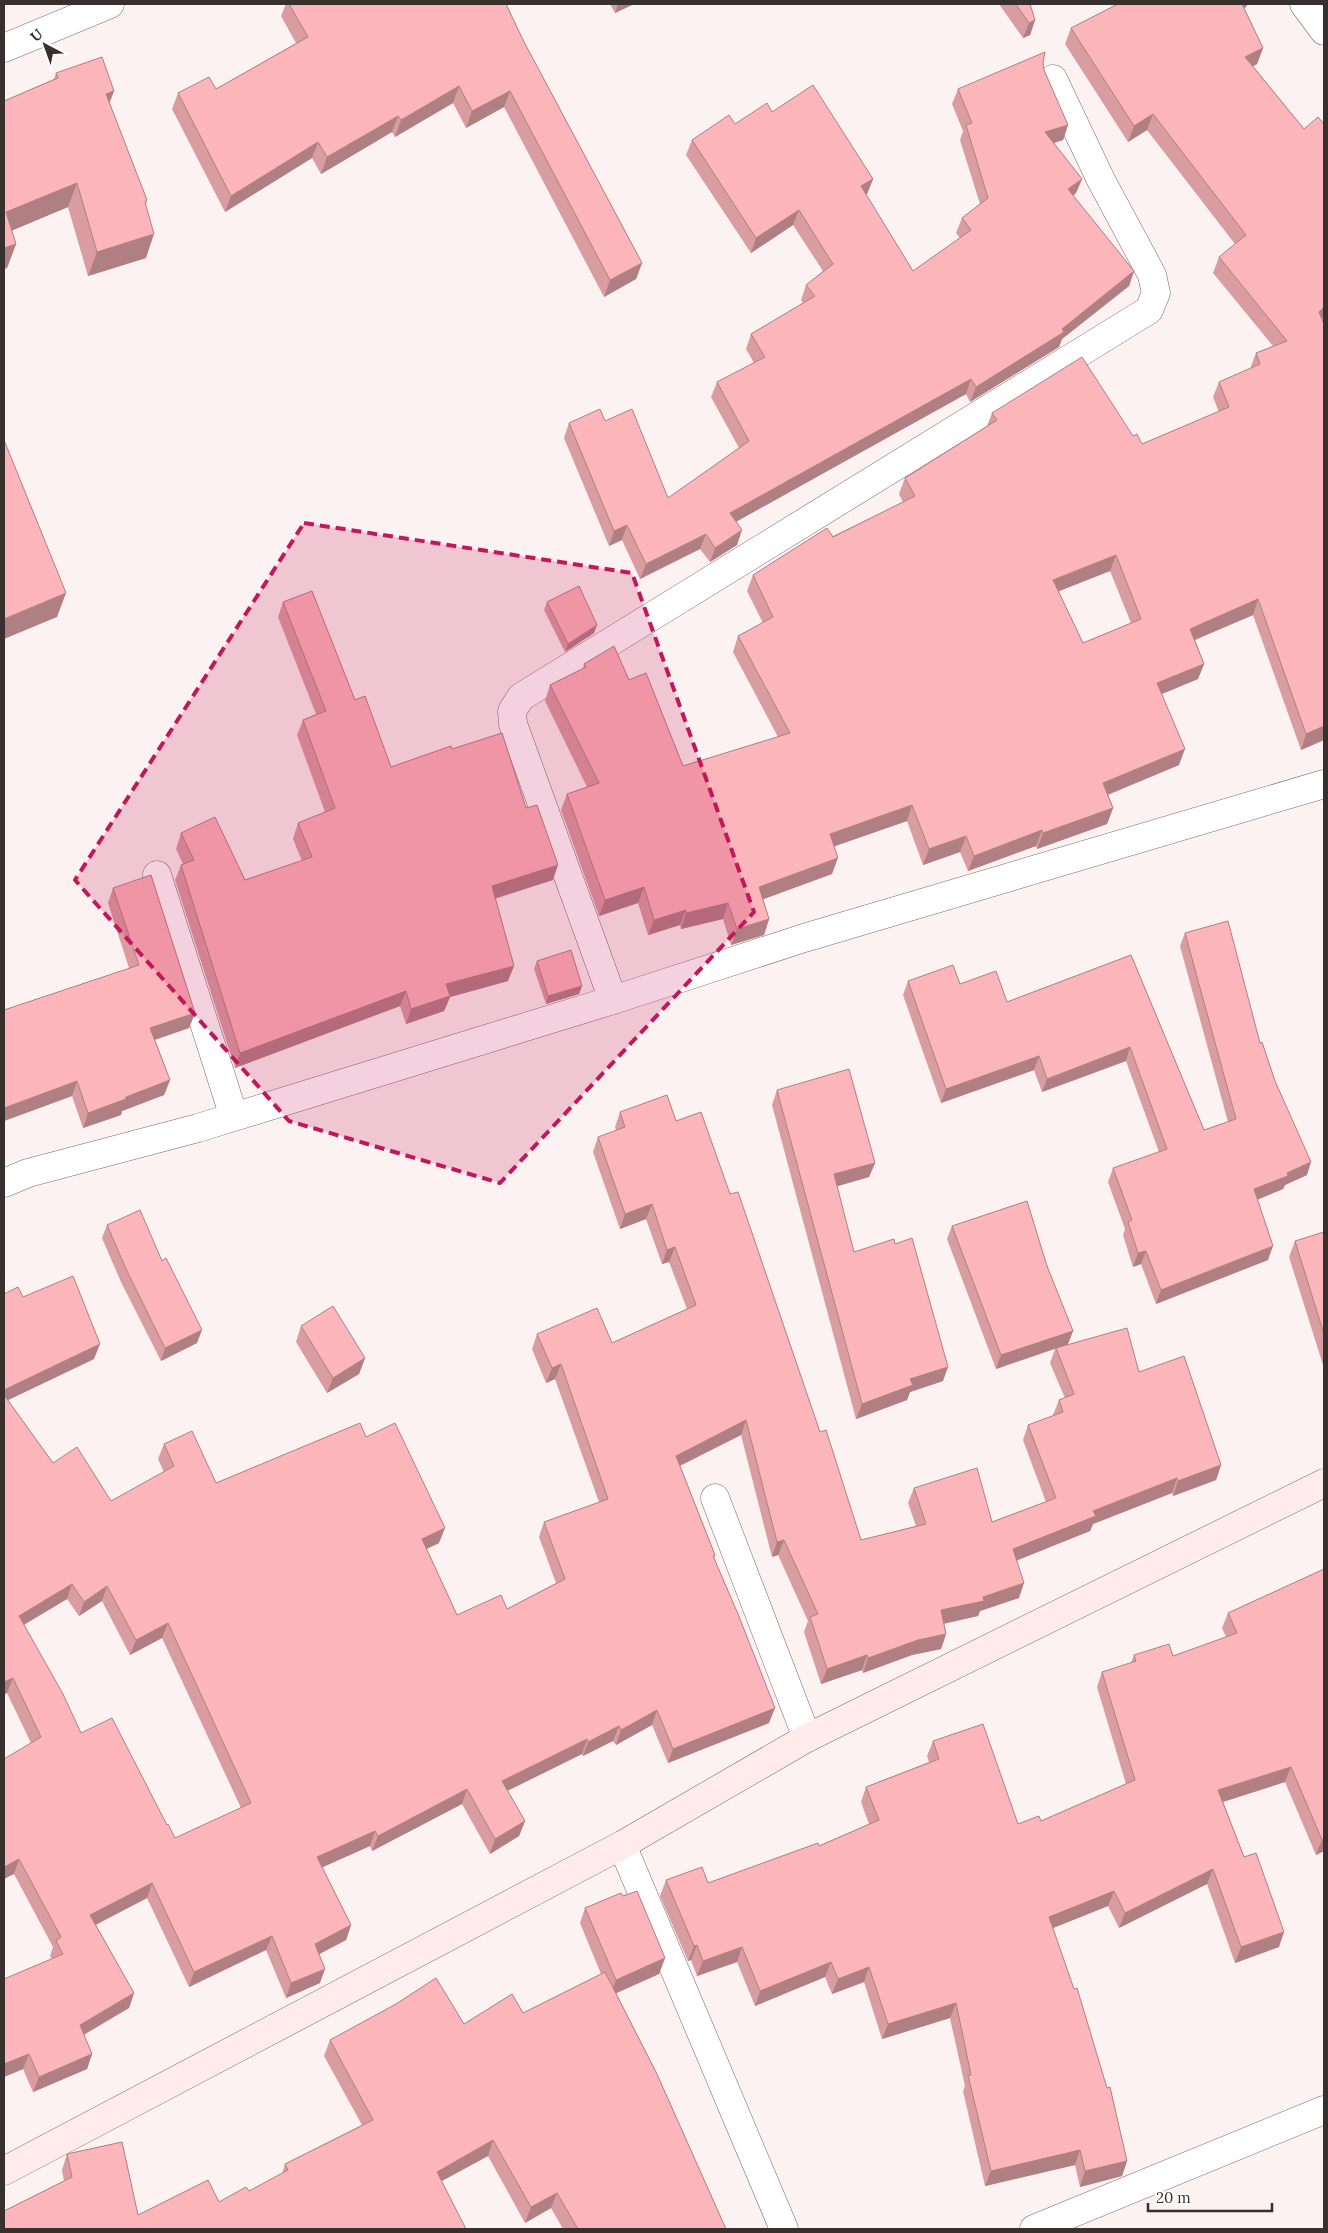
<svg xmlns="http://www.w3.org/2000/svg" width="1328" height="2233" viewBox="0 0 1328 2233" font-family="Lora,serif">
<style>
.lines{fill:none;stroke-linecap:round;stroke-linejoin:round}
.street-casing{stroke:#7c6667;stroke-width:29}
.secondary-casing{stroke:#7c6667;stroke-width:29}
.street{stroke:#fff;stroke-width:28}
.secondary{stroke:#ffebec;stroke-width:28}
.wall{fill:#d99ca0;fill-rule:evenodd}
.shaded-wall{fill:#b07f82}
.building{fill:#fcb5ba;stroke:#b07f82;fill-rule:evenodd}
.marked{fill:#c2185b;fill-opacity:0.2;stroke:#c2185b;stroke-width:4;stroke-dasharray:10 6;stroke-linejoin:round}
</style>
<rect width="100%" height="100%" fill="#fcf2f2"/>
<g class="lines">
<g class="street-casing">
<path id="street" d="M 1304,4 L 1324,31
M 4,48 L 110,4
M 157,875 L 234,1117
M 613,1000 L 513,724 L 512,711 L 521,697 L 1149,310 L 1156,293 L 1152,275 L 1101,180 L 1053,79
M 4,1183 L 28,1173 L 198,1128 L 613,1000 L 804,938 L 1324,784
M 715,1498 L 807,1738
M 622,1845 L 784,2229
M 1034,2229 L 1324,2110"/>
</g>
<g class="secondary-casing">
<path id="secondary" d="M 4,2171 L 622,1845 L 807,1738 L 1324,1483"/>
</g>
<use href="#street" class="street"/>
<use href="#secondary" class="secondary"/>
</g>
<path class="wall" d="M 286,4 L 506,4 L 523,40 L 642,263 L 636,279 L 604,297 L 504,107 L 466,128 L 453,103 L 395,137 L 392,132 L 321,174 L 312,158 L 225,212 L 172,109 L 178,93 L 216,89 L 296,43 L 281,16 Z
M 610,4 L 634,4 L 615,13 Z
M 999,4 L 1030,4 L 1035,20 L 1030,35 L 1023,38 Z
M 1118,4 L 1247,4 L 1246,7 L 1244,8 L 1263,48 L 1257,64 L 1253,66 L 1304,129 L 1324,124 L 1324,317 L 1322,319 L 1324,324 L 1324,740 L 1301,750 L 1253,615 L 1195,640 L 1204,664 L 1198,679 L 1162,694 L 1179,765 L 1108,795 L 1113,808 L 1107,824 L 1037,849 L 1036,846 L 968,871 L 960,852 L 923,865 L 907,821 L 834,846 L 832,874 L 763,899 L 769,919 L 764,935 L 731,945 L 723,919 L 681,929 L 680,925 L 648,935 L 638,903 L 599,916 L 561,810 L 567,794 L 587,787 L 545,701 L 550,685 L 583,669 L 584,664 L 629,680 L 683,766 L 778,737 L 733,652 L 738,636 L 763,623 L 747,591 L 753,575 L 903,502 L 899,494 L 905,478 L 987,426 L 992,413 L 1133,436 L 1142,444 L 1219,412 L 1213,397 L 1219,382 L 1250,369 L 1256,353 L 1273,346 L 1213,273 L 1219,257 L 1235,244 L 1147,130 L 1128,142 L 1065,44 L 1071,28 ZM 1110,571 L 1131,623 L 1083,643 L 1058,591 Z
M 1043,63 L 1044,70 L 1068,125 L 1063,140 L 1054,143 L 1082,179 L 1076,193 L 1073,196 L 1134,271 L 1129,286 L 1062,339 L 1059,347 L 970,402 L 966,394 L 736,521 L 737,545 L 710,562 L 700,549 L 640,579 L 622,540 L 609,546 L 564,438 L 569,423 L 605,421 L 668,498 L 739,448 L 711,397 L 717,382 L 754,363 L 746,349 L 751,334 L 803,303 L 801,300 L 806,285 L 823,271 L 793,225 L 751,253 L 686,155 L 692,140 L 772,112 L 873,179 L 867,194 L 866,195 L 913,271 L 960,238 L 956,233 L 962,218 L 980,204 L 960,140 L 963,131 L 952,104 L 958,89 Z
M 56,73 L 114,91 L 109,103 L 147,200 L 146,205 L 146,258 L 88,276 L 68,207 L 12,230 L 16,244 L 7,268 L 4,101 L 54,79 Z
M 283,602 L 355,700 L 391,767 L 452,749 L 526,808 L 553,880 L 495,899 L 508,981 L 450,997 L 444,1011 L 406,1024 L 400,1006 L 235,1068 L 175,880 L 181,865 L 183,864 L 176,849 L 181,833 L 245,880 L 302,861 L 293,839 L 298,823 L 325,812 L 297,735 L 303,720 L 316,714 L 278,617 Z
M 547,602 L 594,633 L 565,652 L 544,610 Z
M 113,888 L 195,1013 L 189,1028 L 155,1040 L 170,1080 L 164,1095 L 122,1111 L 121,1115 L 83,1128 L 72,1096 L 4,1121 L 129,968 L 108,903 Z
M 1185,933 L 1260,1043 L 1307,1175 L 1285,1185 L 1283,1189 L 1257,1200 L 1268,1260 L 1156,1304 L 1141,1264 L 1133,1267 L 1123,1235 L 1125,1229 L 1108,1182 L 1113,1168 L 1159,1152 L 1126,1061 L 1042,1092 L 1034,1070 L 941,1103 L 903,995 L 908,981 L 960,984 L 1007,1002 L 1131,955 L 1204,1130 L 1228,1122 L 1180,946 Z
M 537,961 L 582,986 L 579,994 L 546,1004 L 534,969 Z
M 777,1090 L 875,1163 L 869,1177 L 837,1186 L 854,1252 L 943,1381 L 910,1392 L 907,1400 L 856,1419 L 772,1105 Z
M 620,1112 L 676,1121 L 730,1194 L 861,1540 L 916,1526 L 908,1503 L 914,1488 L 992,1522 L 1046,1502 L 1023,1440 L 1028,1425 L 1054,1416 L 1053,1415 L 1059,1400 L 1065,1398 L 1050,1363 L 1055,1349 L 996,1369 L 947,1239 L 952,1226 L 1047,1266 L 1073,1331 L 1068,1344 L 1139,1372 L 1221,1465 L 1216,1480 L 1173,1496 L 1172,1493 L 1093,1524 L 1090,1531 L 1016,1561 L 1019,1598 L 980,1611 L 978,1616 L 944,1624 L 946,1634 L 941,1649 L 912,1655 L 863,1673 L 862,1670 L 821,1684 L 804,1632 L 808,1621 L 778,1555 L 772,1557 L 741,1435 L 680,1466 L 715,1555 L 714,1559 L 769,1723 L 668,1763 L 652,1725 L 616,1745 L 613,1741 L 583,1756 L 582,1754 L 507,1791 L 525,1821 L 519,1836 L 490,1854 L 462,1804 L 372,1851 L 370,1846 L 322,1867 L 351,1925 L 346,1940 L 319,1954 L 320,1983 L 286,1998 L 266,1950 L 189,1987 L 147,1898 L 96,1925 L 134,1993 L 129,2008 L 84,2035 L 92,2054 L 87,2069 L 33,2092 L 23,2069 L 4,2077 L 4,1979 L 52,1959 L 50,1956 L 53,1947 L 14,1874 L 31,1743 L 7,1693 L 4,1294 L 23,1297 L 94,1359 L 8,1400 L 53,1463 L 111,1501 L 164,1472 L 158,1459 L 164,1444 L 216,1483 L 366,1437 L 439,1543 L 426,1549 L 457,1615 L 507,1609 L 556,1583 L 539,1537 L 544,1522 L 599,1502 L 555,1379 L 546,1383 L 532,1349 L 537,1334 L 612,1343 L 687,1309 L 669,1262 L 662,1264 L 646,1219 L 620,1229 L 593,1152 L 598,1137 L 616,1131 L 615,1127 ZM 67,1599 L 79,1616 L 102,1601 L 130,1655 L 162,1638 L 241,1808 L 175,1838 L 167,1825 L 81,1733 L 24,1625 Z
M 107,1225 L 197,1343 L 161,1361 L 121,1282 L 102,1238 Z
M 1324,1232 L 1324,1368 L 1289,1257 L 1295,1241 Z
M 301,1326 L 365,1358 L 359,1374 L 327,1393 L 296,1342 Z
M 1324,1569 L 1324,1851 L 1316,1855 L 1285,1782 L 1223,1802 L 1279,1947 L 1235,1963 L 1207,1884 L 1119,1928 L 1108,1906 L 1053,1928 L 1127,2161 L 1122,2176 L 1080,2187 L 1075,2165 L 985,2186 L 963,2091 L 965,2086 L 950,2018 L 882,2039 L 864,1982 L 832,1994 L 825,1977 L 755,2006 L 737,1962 L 697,1976 L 691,1960 L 688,1961 L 660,1896 L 666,1880 L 708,1883 L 819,1846 L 869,1824 L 861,1802 L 866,1787 L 929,1762 L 927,1756 L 933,1741 L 1018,1824 L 1041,1821 L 1126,1784 L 1097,1687 L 1102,1672 L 1131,1663 L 1134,1655 L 1173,1656 L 1226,1637 L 1222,1628 L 1228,1613 Z
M 637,1891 L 665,1958 L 659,1974 L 616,1993 L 656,2072 L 726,2229 L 563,2229 L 551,2208 L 525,2223 L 488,2156 L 441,2181 L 466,2229 L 4,2229 L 4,2211 L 64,2181 L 62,2170 L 67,2154 L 122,2142 L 138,2215 L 208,2180 L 219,2202 L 246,2187 L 249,2191 L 282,2174 L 285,2164 L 362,2125 L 324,2056 L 330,2040 L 396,2004 L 436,1978 L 464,2024 L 512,1994 L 523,2013 L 601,1974 L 580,1923 L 585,1908 L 621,1893 L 623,1896 Z"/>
<path class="shaded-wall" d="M 618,4 L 634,4 L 615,13 Z
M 1237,4 L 1247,4 L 1246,7 L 1233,14 Z
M 1035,20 L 1030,35 L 1023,38 L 1029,23 Z
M 1263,48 L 1257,64 L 1240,73 L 1245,57 Z
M 459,86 L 453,103 L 395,137 L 401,120 Z
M 114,91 L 105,115 L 106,94 Z
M 510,91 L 504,107 L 466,128 L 472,111 Z
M 1153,114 L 1147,130 L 1128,142 L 1134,126 Z
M 398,116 L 392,132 L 321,174 L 327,157 Z
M 1068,125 L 1063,140 L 1040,147 L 1045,132 Z
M 318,142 L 312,158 L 225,212 L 231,196 Z
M 873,179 L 867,194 L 855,201 L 861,186 Z
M 1082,179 L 1076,193 L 1062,204 L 1068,189 Z
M 77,183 L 68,207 L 4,234 L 6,212 Z
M 799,210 L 793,225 L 751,253 L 756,238 Z
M 154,234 L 146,258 L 88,276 L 97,252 Z
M 16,244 L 7,268 L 4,269 L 4,248 Z
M 642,263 L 636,279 L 604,297 L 610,280 Z
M 1134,271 L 1129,286 L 1062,339 L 1059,347 L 970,402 L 976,387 L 1062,329 Z
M 1324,307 L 1324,317 L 1314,328 L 1319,312 Z
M 971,379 L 966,394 L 725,528 L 730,513 Z
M 627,525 L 622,540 L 609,546 L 614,531 Z
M 742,530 L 737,545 L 710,562 L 715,548 Z
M 706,534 L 700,549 L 640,579 L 646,564 Z
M 1116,555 L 1110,571 L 1047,596 L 1053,580 Z
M 66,593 L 57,617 L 4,639 L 4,619 Z
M 1258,599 L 1253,615 L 1185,644 L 1190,629 Z
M 597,625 L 594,633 L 565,652 L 568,644 Z
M 1204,664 L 1198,679 L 1152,698 L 1157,683 Z
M 1324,726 L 1324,740 L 1301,750 L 1306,734 Z
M 1185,749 L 1179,765 L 1097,799 L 1103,783 Z
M 912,805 L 907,821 L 824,850 L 830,834 Z
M 1113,808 L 1107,824 L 1037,849 L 1043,833 Z
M 1042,830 L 1036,846 L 968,871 L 974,856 Z
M 966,836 L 960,852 L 923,865 L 929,849 Z
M 838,858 L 832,874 L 753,903 L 759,887 Z
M 558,865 L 553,880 L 486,901 L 492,886 Z
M 644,887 L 638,903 L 599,916 L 605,900 Z
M 728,903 L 723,919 L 681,929 L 686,913 Z
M 686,910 L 680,925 L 648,935 L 654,920 Z
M 769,919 L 764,935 L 731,945 L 737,929 Z
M 514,966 L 508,981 L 450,997 L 444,1011 L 406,1024 L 411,1009 L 446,984 Z
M 582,986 L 579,994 L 546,1004 L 548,996 Z
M 406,991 L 400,1006 L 235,1068 L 240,1053 Z
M 195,1013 L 189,1028 L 145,1043 L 150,1028 Z
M 1130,1047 L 1126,1061 L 1042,1092 L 1047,1079 Z
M 1039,1056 L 1034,1070 L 941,1103 L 946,1089 Z
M 170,1080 L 164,1095 L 122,1111 L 121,1115 L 83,1128 L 88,1113 L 126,1097 Z
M 77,1081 L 72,1096 L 4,1121 L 4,1108 Z
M 1311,1162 L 1307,1175 L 1285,1185 L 1283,1189 L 1249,1203 L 1254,1189 Z
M 875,1163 L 869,1177 L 828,1189 L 834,1174 Z
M 652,1204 L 646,1219 L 620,1229 L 625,1214 Z
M 1273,1246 L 1268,1260 L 1156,1304 L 1161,1290 Z
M 675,1247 L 669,1262 L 662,1264 L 667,1250 Z
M 1146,1251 L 1141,1264 L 1133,1267 L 1138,1253 Z
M 202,1330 L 197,1343 L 161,1361 L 165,1348 Z
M 1073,1331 L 1068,1344 L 996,1369 L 1001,1355 Z
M 100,1344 L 94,1359 L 4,1402 L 4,1390 Z
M 365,1358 L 359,1374 L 327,1393 L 333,1378 Z
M 561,1364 L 555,1379 L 546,1383 L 552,1368 Z
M 948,1367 L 943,1381 L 910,1392 L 907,1400 L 856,1419 L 862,1404 L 910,1379 Z
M 746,1420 L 741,1435 L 671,1470 L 676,1456 Z
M 1221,1465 L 1216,1480 L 1173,1496 L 1178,1481 Z
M 1177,1478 L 1172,1493 L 1093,1524 L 1090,1531 L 1007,1564 L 1013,1549 L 1093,1511 Z
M 445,1528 L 439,1543 L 416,1554 L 422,1539 Z
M 784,1540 L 778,1555 L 772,1557 L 777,1542 Z
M 1024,1583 L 1019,1598 L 980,1611 L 978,1616 L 936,1625 L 941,1610 Z
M 72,1584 L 67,1599 L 13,1631 L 19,1616 Z
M 107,1586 L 102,1601 L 79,1616 L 84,1602 Z
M 168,1623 L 162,1638 L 130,1655 L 136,1640 Z
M 946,1634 L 941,1649 L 912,1655 L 863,1673 L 868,1658 L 918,1640 Z
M 867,1655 L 862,1670 L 821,1684 L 827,1669 Z
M 13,1678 L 7,1693 L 4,1695 L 4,1682 Z
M 775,1708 L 769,1723 L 668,1763 L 673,1749 Z
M 657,1710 L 652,1725 L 616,1745 L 621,1730 Z
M 619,1726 L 613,1741 L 583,1756 L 588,1742 Z
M 587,1739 L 582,1754 L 497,1796 L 502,1781 Z
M 1291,1767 L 1285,1782 L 1213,1805 L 1218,1790 Z
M 467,1789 L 462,1804 L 372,1851 L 378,1836 Z
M 525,1821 L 519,1836 L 490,1854 L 495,1839 Z
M 375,1831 L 370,1846 L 312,1872 L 317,1857 Z
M 1324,1839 L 1324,1851 L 1316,1855 L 1322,1840 Z
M 19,1859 L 14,1874 L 4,1879 L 4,1867 Z
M 1213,1869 L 1207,1884 L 1119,1928 L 1125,1913 Z
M 152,1883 L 147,1898 L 85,1930 L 90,1915 Z
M 1114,1891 L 1108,1906 L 1043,1932 L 1049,1917 Z
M 351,1925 L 346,1940 L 310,1959 L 315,1944 Z
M 1284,1932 L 1279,1947 L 1235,1963 L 1241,1947 Z
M 272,1936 L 266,1950 L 189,1987 L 194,1972 Z
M 697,1945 L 691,1960 L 688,1961 L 694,1946 Z
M 742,1947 L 737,1962 L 697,1976 L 703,1961 Z
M 665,1958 L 659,1974 L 610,1996 L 616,1980 Z
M 831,1962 L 825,1977 L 755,2006 L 760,1991 Z
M 869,1967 L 864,1982 L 832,1994 L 838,1979 Z
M 325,1969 L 320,1983 L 286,1998 L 291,1983 Z
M 134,1993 L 129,2008 L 74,2040 L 80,2025 Z
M 956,2003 L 950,2018 L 882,2039 L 888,2024 Z
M 29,2054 L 23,2069 L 4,2077 L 4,2064 Z
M 92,2054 L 87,2069 L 33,2092 L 39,2077 Z
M 493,2140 L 488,2156 L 431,2187 L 437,2172 Z
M 1080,2150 L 1075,2165 L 985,2186 L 991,2171 Z
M 1127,2161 L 1122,2176 L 1080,2187 L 1085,2171 Z
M 557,2193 L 551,2208 L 525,2223 L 531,2207 Z"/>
<path class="building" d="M 289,4 L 506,4 L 523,40 L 642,263 L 610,280 L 510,91 L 472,111 L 459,86 L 401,120 L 398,116 L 327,157 L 318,142 L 231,196 L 178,93 L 209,77 L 216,89 L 308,37 Z
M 1016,4 L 1030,4 L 1035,20 L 1029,23 Z
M 1118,4 L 1242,4 L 1263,48 L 1245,57 L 1304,129 L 1318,117 L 1324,124 L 1324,307 L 1319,312 L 1324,324 L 1324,726 L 1306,734 L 1258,599 L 1190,629 L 1204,664 L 1157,683 L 1185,749 L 1103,783 L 1113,808 L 1043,833 L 1042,830 L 974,856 L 966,836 L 929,849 L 912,805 L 830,834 L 838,858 L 759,887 L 769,919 L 737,929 L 728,903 L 686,913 L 686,910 L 654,920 L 644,887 L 605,900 L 567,794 L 599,783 L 550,685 L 586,667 L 584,664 L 614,646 L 629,680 L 646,673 L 683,766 L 790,733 L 738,636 L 773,617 L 753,575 L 827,528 L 833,537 L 915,496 L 905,478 L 997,420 L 992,413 L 1082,357 L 1133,436 L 1137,434 L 1142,444 L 1229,407 L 1219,382 L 1260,364 L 1256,353 L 1287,341 L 1219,257 L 1246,235 L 1153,114 L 1134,126 L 1071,28 ZM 1116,555 L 1141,619 L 1083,643 L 1053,580 Z
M 1045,52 L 1043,63 L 1044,70 L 1068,125 L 1045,132 L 1082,179 L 1068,189 L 1134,271 L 1062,329 L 1064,332 L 976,387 L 971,379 L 730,513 L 742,530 L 715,548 L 706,534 L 646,564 L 627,525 L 614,531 L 569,423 L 600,409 L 605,421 L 632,409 L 668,498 L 749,441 L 717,382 L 765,357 L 751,334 L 815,296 L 806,285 L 833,264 L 799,210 L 756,238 L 692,140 L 729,115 L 735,124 L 767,103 L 772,112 L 813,85 L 873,179 L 861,186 L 913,271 L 971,230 L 962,218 L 988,198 L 966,125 L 972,123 L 958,89 Z
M 102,57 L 114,91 L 106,94 L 147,200 L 145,202 L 154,234 L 97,252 L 77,183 L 6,212 L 16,244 L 4,248 L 4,101 L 58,78 L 56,73 Z
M 4,440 L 66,593 L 4,619 Z
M 579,586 L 597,625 L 568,644 L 547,602 Z
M 312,591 L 355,700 L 365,696 L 391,767 L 451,746 L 452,749 L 502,733 L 526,808 L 537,805 L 558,865 L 492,886 L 514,966 L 446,984 L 450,996 L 411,1009 L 406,991 L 240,1053 L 181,865 L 194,860 L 181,833 L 215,817 L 245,880 L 312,857 L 298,823 L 335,808 L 303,720 L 326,711 L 283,602 Z
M 151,875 L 195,1013 L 150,1028 L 170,1080 L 126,1097 L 126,1099 L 88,1113 L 77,1081 L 4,1108 L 4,1010 L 139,965 L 113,888 Z
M 1228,921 L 1260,1043 L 1262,1042 L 1275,1081 L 1311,1162 L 1287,1173 L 1288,1176 L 1254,1189 L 1273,1246 L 1161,1290 L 1146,1251 L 1138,1253 L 1128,1222 L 1132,1220 L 1113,1168 L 1167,1149 L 1130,1047 L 1047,1079 L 1039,1056 L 946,1089 L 908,981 L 953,965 L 960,984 L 996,971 L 1007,1002 L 1131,955 L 1204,1130 L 1236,1119 L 1185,933 Z
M 571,950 L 582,986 L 548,996 L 537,961 Z
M 849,1069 L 875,1163 L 834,1174 L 854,1252 L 894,1239 L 895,1244 L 912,1238 L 948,1367 L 910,1379 L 913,1385 L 862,1404 L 777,1090 Z
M 667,1095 L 676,1121 L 701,1112 L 730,1194 L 738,1192 L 820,1432 L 826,1430 L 861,1540 L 926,1524 L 914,1488 L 977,1468 L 992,1522 L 1056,1498 L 1028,1425 L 1063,1412 L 1059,1400 L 1074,1394 L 1056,1348 L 1127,1328 L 1139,1372 L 1184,1356 L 1221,1465 L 1178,1481 L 1177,1478 L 1093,1511 L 1096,1516 L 1013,1549 L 1024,1583 L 983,1597 L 984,1601 L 941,1610 L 946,1634 L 918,1640 L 868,1658 L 867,1655 L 827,1669 L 810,1617 L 818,1614 L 784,1540 L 777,1542 L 746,1420 L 676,1456 L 715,1555 L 713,1556 L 738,1614 L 775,1708 L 673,1749 L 657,1710 L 621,1730 L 619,1726 L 588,1742 L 587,1739 L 502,1781 L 525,1821 L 495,1839 L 467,1789 L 378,1836 L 375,1831 L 317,1857 L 351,1925 L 315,1944 L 325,1969 L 291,1983 L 272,1936 L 194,1972 L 152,1883 L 90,1915 L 134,1993 L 80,2025 L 92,2054 L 39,2077 L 29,2054 L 4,2064 L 4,1979 L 63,1954 L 56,1941 L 61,1937 L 19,1859 L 4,1867 L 4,1759 L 41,1737 L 13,1678 L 4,1682 L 4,1395 L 53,1463 L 77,1447 L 111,1501 L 174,1466 L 164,1444 L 192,1431 L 216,1483 L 360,1423 L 366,1437 L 395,1423 L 445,1528 L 422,1539 L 457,1615 L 501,1595 L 507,1609 L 565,1579 L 544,1522 L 608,1499 L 561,1364 L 552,1368 L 537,1334 L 597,1308 L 612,1343 L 696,1305 L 675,1247 L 667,1250 L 652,1204 L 625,1214 L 598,1137 L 625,1127 L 620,1112 ZM 72,1584 L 84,1602 L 107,1586 L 136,1640 L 168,1623 L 251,1803 L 175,1838 L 168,1824 L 167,1825 L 112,1718 L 81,1733 L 63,1694 L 19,1616 Z
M 1027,1201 L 1047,1266 L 1073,1331 L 1001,1355 L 952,1226 Z
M 140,1210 L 162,1261 L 166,1258 L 202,1330 L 165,1348 L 126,1269 L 107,1225 Z
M 1324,1232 L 1324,1334 L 1295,1241 Z
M 73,1276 L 100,1344 L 4,1390 L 4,1294 L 18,1287 L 23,1297 Z
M 333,1306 L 365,1358 L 333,1378 L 301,1326 Z
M 1324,1569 L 1324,1839 L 1322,1840 L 1291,1767 L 1218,1790 L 1244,1857 L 1256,1853 L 1284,1932 L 1241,1947 L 1213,1869 L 1125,1913 L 1114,1891 L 1049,1917 L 1074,1989 L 1077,1988 L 1107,2088 L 1110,2087 L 1127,2161 L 1085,2171 L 1080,2150 L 991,2171 L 968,2075 L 971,2075 L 956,2003 L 888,2024 L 869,1967 L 838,1979 L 831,1962 L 760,1991 L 742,1947 L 703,1961 L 697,1945 L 694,1946 L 666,1880 L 702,1867 L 708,1883 L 818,1843 L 819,1846 L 879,1820 L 866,1787 L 939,1759 L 933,1741 L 983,1724 L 1018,1824 L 1039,1816 L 1041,1821 L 1135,1780 L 1102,1672 L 1136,1661 L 1134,1655 L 1169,1644 L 1173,1656 L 1237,1633 L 1228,1613 Z
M 637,1891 L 665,1958 L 616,1980 L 585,1908 L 621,1893 L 623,1896 Z
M 605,1972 L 656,2072 L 726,2229 L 578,2229 L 557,2193 L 531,2207 L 493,2140 L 437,2172 L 466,2229 L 4,2229 L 4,2211 L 72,2177 L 67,2154 L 122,2142 L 138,2215 L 208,2180 L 219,2202 L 246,2187 L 249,2191 L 288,2170 L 285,2164 L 373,2120 L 330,2040 L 396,2004 L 436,1978 L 464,2024 L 512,1994 L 523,2013 Z"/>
<path class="marked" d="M 304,523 L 632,573 L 754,912 L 500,1183 L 289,1121 L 75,880 Z"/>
<rect width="1328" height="2233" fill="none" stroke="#382f2f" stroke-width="10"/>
<g transform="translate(45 45) rotate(319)" stroke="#ffffff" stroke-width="4" paint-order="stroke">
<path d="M0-4L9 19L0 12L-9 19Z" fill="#382f2f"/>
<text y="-8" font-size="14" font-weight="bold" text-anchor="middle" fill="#382f2f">U</text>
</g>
<path d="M1148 2203v8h124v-8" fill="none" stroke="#382f2f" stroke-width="2.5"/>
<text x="1156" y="2203" font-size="15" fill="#382f2f" stroke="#ffffff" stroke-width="4" paint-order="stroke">20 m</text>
</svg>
